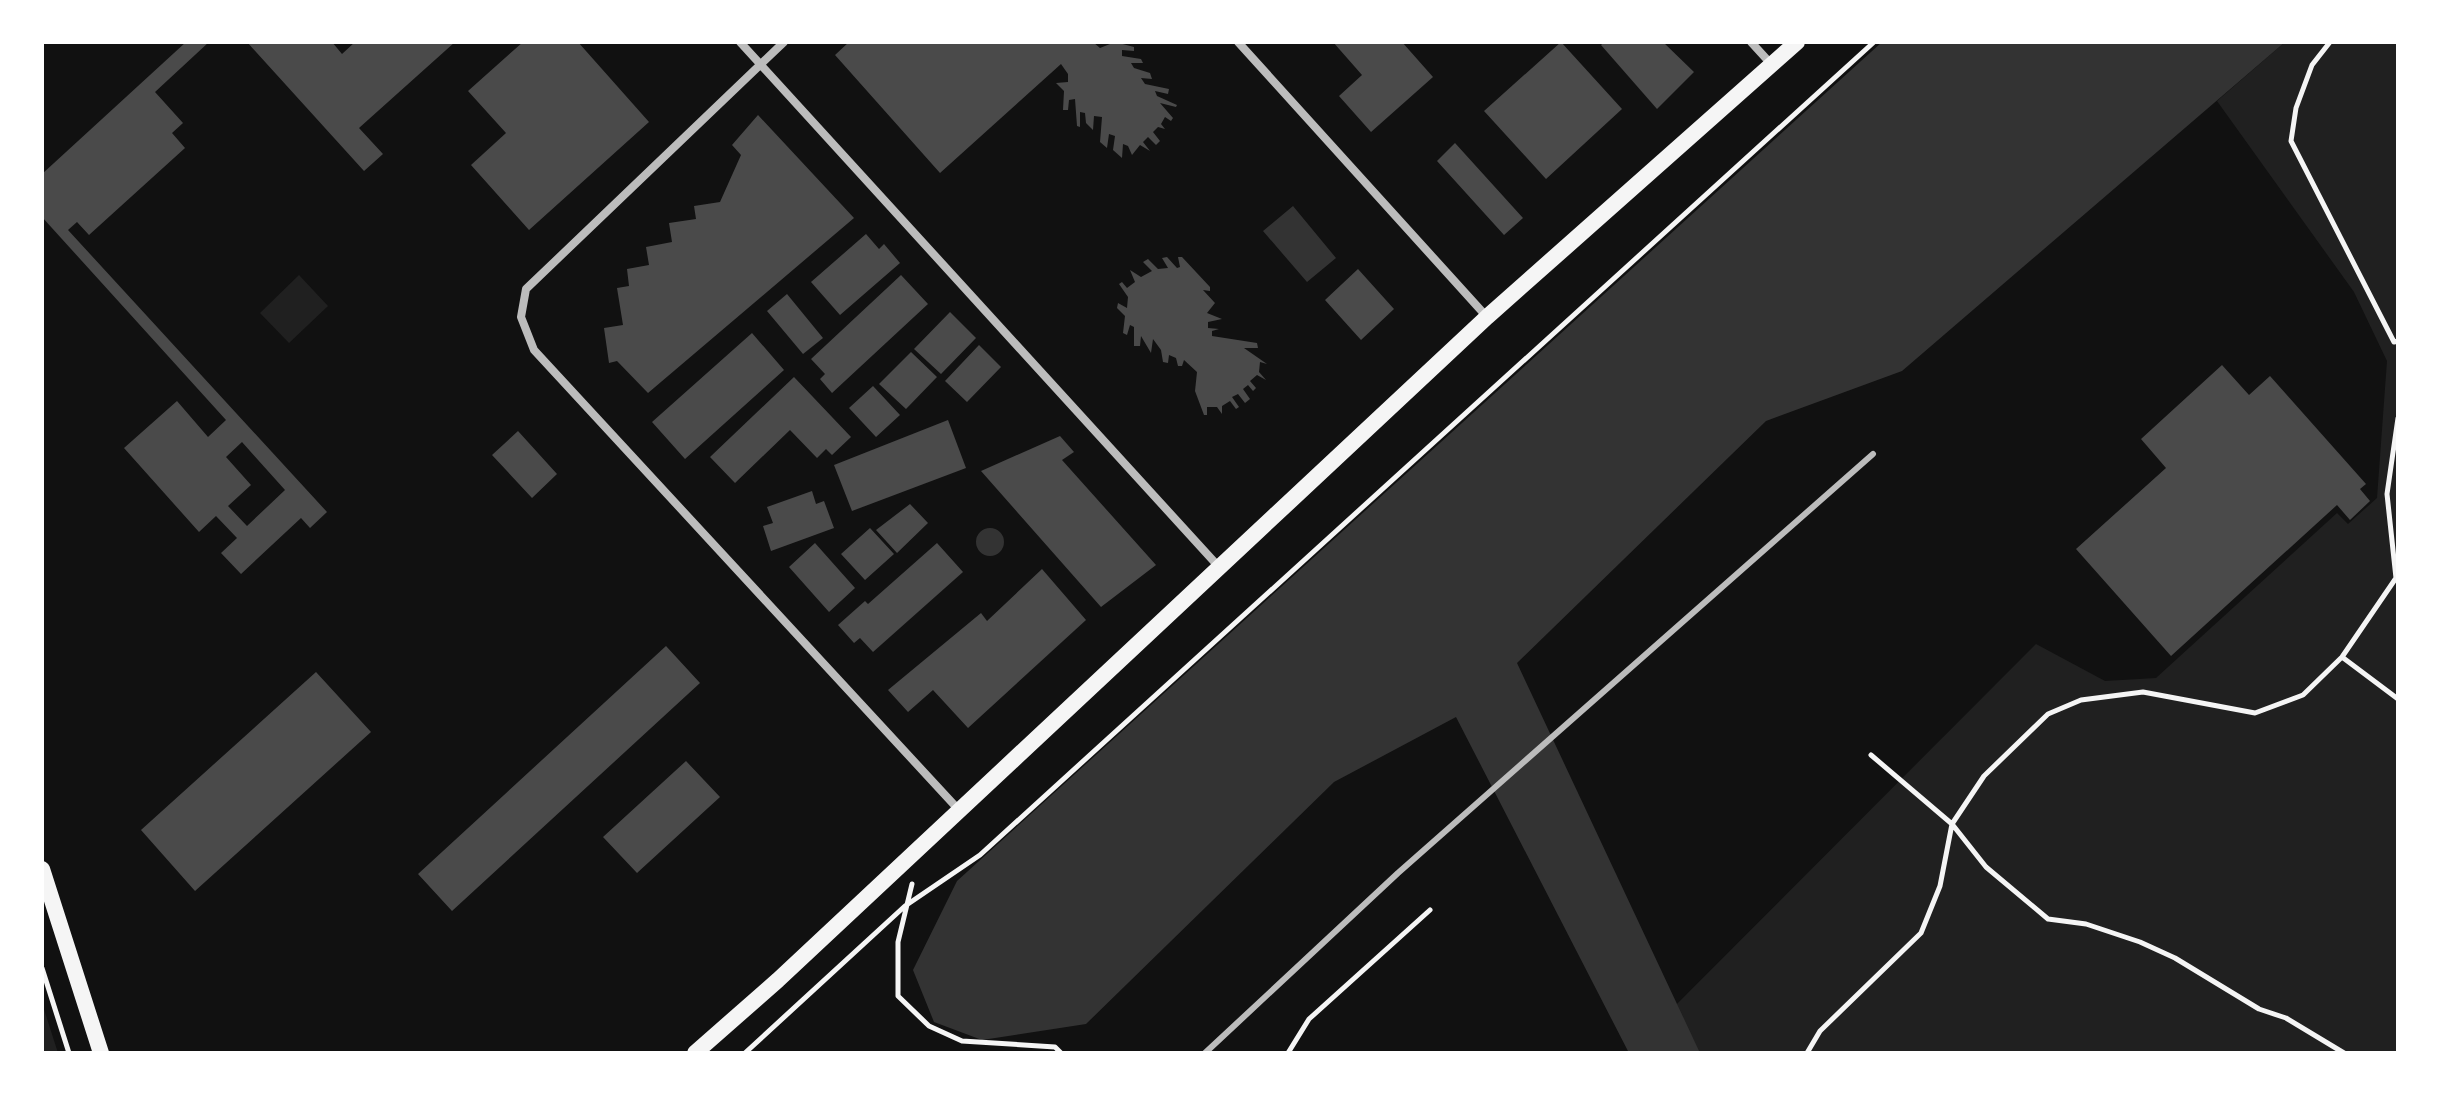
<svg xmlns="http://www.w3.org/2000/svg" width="2440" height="1095" viewBox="0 0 2440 1095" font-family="Commissioner,sans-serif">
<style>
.green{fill:#202020}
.water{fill:#333}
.building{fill:#4a4a4a;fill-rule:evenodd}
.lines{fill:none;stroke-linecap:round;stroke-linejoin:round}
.path{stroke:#f5f5f5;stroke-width:5}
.service{stroke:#bcbcbc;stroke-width:6}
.minor{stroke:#bcbcbc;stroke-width:8}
.secondary{stroke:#f5f5f5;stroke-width:16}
</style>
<rect width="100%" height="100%" fill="#111"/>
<path class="green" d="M 2285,42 L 2398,42 L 2398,1053 L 1628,1053 L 2036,644 L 2105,681 L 2156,678 L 2337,513 L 2348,524 L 2377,498 L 2387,361 L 2354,292 L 2217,101 Z
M 299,275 L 328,306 L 289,343 L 260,313 Z
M 42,1003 L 58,1053 L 42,1053 Z"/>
<path class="water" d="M 1882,42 L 2285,42 L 1902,371 L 1766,421 L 1517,663 L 1700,1053 L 1629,1053 L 1456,717 L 1334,782 L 1086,1024 L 982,1040 L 934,1022 L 913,970 L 957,881 Z
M 1293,206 L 1336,258 L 1307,282 L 1263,231 Z
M976 542a14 14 0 1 1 28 0a14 14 0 1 1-28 0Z"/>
<path class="building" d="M 186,42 L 209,42 L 155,92 L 183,123 L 172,133 L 185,148 L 89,235 L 77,222 L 68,230 L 327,512 L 310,528 L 301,518 L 241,574 L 221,553 L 237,538 L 216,516 L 199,532 L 124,448 L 177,401 L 208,437 L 226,420 L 42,217 L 42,174 ZM 242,442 L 285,490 L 247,526 L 228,506 L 251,485 L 226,457 Z
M 247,42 L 332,42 L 342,54 L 355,42 L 455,42 L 359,128 L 383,154 L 364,171 Z
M 523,42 L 578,42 L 649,122 L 529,230 L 471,165 L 506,133 L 468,91 Z
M 849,42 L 1093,42 L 1100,48 L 1115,42 L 1134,47 L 1134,51 L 1122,50 L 1122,56 L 1141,59 L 1143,63 L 1131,63 L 1134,68 L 1150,73 L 1152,79 L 1141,78 L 1145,84 L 1169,89 L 1168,94 L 1155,91 L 1157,96 L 1177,105 L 1176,107 L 1160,103 L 1173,118 L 1171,121 L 1165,117 L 1161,124 L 1165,129 L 1158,127 L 1153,132 L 1160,141 L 1156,145 L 1148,137 L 1143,142 L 1150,151 L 1140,145 L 1132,155 L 1128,146 L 1123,144 L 1122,158 L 1113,150 L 1115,136 L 1109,134 L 1107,148 L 1100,142 L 1102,117 L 1094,116 L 1093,130 L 1086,123 L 1085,113 L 1080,112 L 1080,127 L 1077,126 L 1075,99 L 1069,100 L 1068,110 L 1063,110 L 1064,91 L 1056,83 L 1068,82 L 1068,74 L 1061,64 L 940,173 L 835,55 Z
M 1333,42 L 1402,42 L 1433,77 L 1371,132 L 1339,96 L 1362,75 Z
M 1561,42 L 1622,109 L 1546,179 L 1484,111 Z
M 1604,42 L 1663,42 L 1694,72 L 1657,109 L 1601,45 Z
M 758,115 L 854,218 L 648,393 L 617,361 L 609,363 L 604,328 L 623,325 L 617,288 L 629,286 L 627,269 L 649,265 L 646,247 L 672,242 L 669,223 L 696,219 L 694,206 L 720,202 L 741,155 L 732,145 Z
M 1455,143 L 1523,218 L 1504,235 L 1437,161 Z
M 866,234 L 879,249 L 884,244 L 900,263 L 840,315 L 811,282 Z
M 1167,257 L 1177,268 L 1180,267 L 1178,257 L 1182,257 L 1210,287 L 1210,291 L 1203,290 L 1215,303 L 1207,313 L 1222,319 L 1208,322 L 1208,328 L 1219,329 L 1212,331 L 1212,336 L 1257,343 L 1258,348 L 1244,348 L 1267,364 L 1260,362 L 1259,372 L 1266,380 L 1257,375 L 1250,381 L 1256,388 L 1253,391 L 1248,385 L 1243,389 L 1250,399 L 1245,403 L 1238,394 L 1232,397 L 1239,407 L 1236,409 L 1230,401 L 1222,406 L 1222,414 L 1217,407 L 1207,407 L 1207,415 L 1204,415 L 1195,391 L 1197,372 L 1184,360 L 1182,366 L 1178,366 L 1176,358 L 1169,355 L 1168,363 L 1163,362 L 1161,350 L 1153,339 L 1151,353 L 1141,336 L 1140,346 L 1134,346 L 1134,327 L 1130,325 L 1127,335 L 1123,333 L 1125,316 L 1117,308 L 1118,303 L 1127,308 L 1128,297 L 1119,284 L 1122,282 L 1127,288 L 1135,282 L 1130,270 L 1141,277 L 1152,271 L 1143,262 L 1148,259 L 1158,269 L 1168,268 L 1162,258 Z
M 1358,269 L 1394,309 L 1361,340 L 1325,300 Z
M 901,275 L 928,304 L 832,393 L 820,379 L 825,374 L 811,359 Z
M 787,294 L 823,338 L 803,354 L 767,311 Z
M 950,312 L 976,338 L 941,374 L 914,349 Z
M 752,333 L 784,370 L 685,459 L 652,422 Z
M 979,345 L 1001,367 L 967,402 L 945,381 Z
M 911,352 L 937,377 L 906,409 L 879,384 Z
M 2222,365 L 2249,395 L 2270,376 L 2366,484 L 2360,489 L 2370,501 L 2350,520 L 2337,505 L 2171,656 L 2076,549 L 2166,468 L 2141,439 Z
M 794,377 L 851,437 L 832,455 L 826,449 L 817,458 L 790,430 L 735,483 L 710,457 Z
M 873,386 L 900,415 L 876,437 L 849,408 Z
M 948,420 L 966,468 L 852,511 L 834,465 Z
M 518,431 L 557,474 L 532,498 L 492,455 Z
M 1060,436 L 1074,452 L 1062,460 L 1156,565 L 1101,607 L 981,471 Z
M 812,491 L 816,504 L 824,501 L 834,528 L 771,551 L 763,526 L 773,523 L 767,507 Z
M 910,504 L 928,523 L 897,553 L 876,530 Z
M 870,528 L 894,554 L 865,580 L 841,554 Z
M 815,543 L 855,588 L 829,612 L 789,567 Z
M 937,543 L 963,572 L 873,652 L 860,638 L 854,643 L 838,625 L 865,601 L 868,604 Z
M 1042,569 L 1086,620 L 968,728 L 933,690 L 908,712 L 888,690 L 981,613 L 987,621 Z
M 666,646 L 700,683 L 452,911 L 418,874 Z
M 316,672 L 371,732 L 195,891 L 141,830 Z
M 686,761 L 720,797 L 637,873 L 603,837 Z"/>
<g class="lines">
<path class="path" d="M 2330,42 L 2312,65 L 2296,108 L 2291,141 L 2394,342 L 2398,341
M 2342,657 L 2398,699
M 1871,755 L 1952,824 L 1986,867 L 2048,919 L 2086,924 L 2140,942 L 2175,958 L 2259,1009 L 2286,1018 L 2344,1053
M 912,884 L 898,942 L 898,996 L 929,1026 L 962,1041 L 1055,1047 L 1061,1053
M 42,968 L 69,1053
M 745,1053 L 905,906 L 980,855 L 1874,42
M 1288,1053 L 1309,1019 L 1430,910
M 1807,1053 L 1820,1031 L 1921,933 L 1940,886 L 1952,824 L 1984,776 L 2048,714 L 2081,700 L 2143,692 L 2255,713 L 2303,695 L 2342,657 L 2396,578 L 2387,494 L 2398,418"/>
<path class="service" d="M 1205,1053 L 1398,873 L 1873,454"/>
<path class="minor" d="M 740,42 L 1219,567
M 784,42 L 526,289 L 521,317 L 534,350 L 958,809
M 1238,42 L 1487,317
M 1751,42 L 1772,65"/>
<path class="secondary" d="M 42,869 L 101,1053
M 695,1053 L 778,980 L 1487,317 L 1797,42"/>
</g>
<rect width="2440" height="1095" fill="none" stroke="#ffffff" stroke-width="88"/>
</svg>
